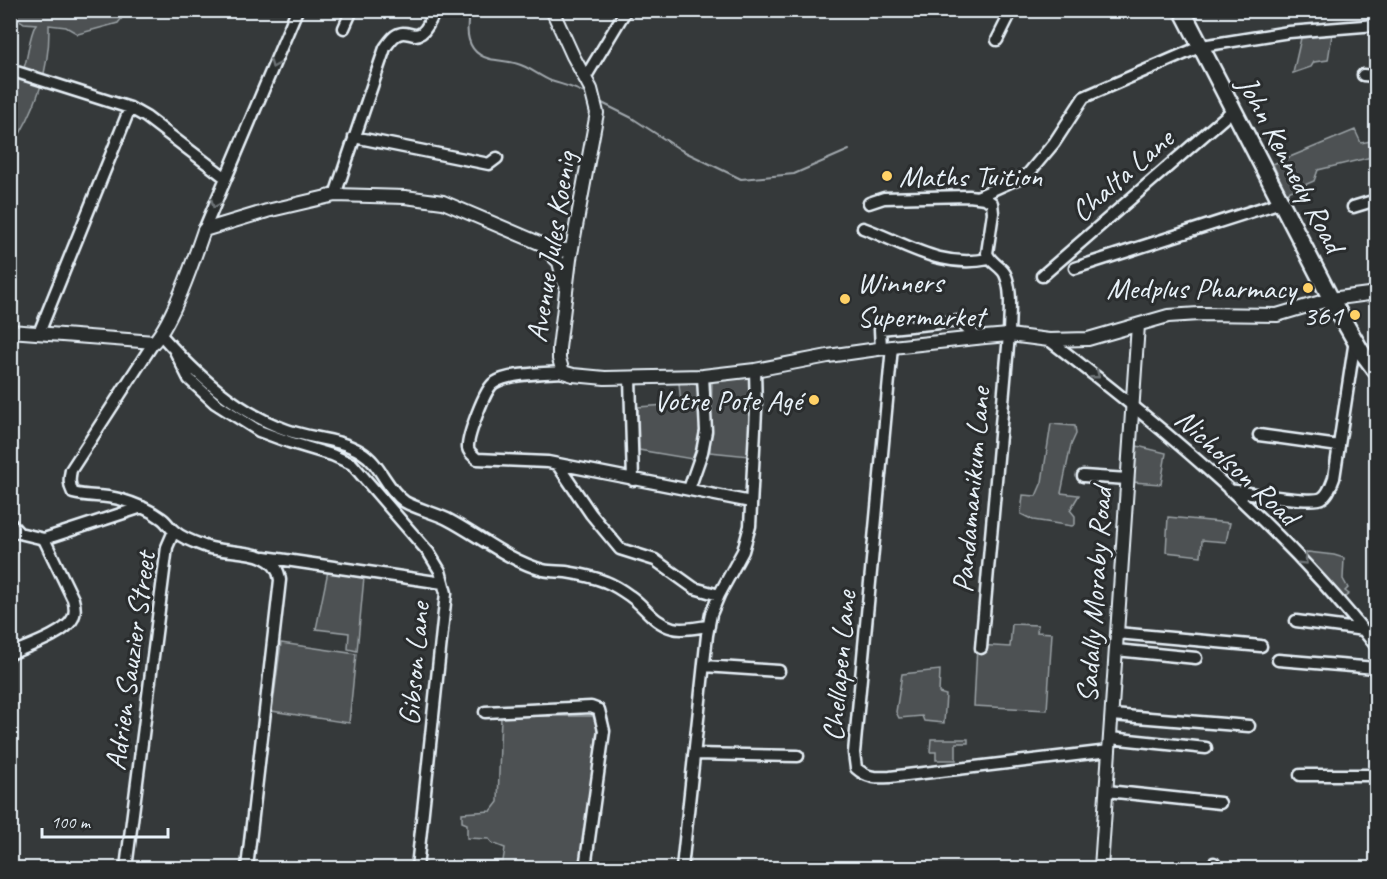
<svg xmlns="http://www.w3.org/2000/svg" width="1387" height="879" viewBox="0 0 1387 879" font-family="Caveat,sans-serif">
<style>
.green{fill:#4d5152;stroke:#9aa1a5;stroke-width:1.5}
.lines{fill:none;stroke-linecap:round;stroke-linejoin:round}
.stream{stroke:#a0a7ac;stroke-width:2}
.minor-casing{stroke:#e8f1f8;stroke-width:15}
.tertiary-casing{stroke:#e8f1f8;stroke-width:16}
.secondary-casing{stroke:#e8f1f8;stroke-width:20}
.minor{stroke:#2a2d2e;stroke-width:10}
.tertiary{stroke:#2a2d2e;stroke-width:12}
.secondary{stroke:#2a2d2e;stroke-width:15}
.oneway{stroke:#6c7275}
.poi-dot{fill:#ffd166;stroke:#2a2d2e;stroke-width:2}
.labels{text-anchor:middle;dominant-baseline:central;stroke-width:6;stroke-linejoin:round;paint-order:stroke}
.street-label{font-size:30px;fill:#e8f1f8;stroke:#2a2d2e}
.poi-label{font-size:30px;fill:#e8f1f8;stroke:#2a2d2e;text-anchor:end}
</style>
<rect width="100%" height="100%" fill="#35393a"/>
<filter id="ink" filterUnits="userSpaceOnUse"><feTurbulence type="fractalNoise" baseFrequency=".0167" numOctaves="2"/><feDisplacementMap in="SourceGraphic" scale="12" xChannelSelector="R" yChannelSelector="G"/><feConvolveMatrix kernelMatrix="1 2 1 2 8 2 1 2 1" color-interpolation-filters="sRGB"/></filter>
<g filter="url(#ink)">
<path class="green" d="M 11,11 L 126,11 L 126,13 L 118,23 L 78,34 L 66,27 L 49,25 C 50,70 35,112 11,148 L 11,84 C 31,74 25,42 36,24 L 24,23 L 11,15 Z
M 1332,35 L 1328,60 L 1314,62 L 1311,67 L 1293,73 L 1301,38 Z
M 1355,130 L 1361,143 L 1376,140 L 1376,156 L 1318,170 L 1314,181 L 1286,193 L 1273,164 Z
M 753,375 L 749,456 L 710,452 L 712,381 L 732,376 Z
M 700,381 L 702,426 L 698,460 L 639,450 L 638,407 L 681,404 L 679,383 Z
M 1051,424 L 1075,426 L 1076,434 L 1071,445 L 1061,493 L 1079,495 L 1070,510 L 1075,516 L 1075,524 L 1072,526 L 1033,520 L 1021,514 L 1023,495 L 1036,496 L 1042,482 Z
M 1137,446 L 1166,453 L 1161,484 L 1132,482 Z
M 1168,517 L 1230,523 L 1226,542 L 1202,540 L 1201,556 L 1166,552 Z
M 1308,552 L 1334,555 L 1344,558 L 1343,579 L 1348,588 L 1345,591 L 1349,594 L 1342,599 L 1301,556 Z
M 328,571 L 364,577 L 357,651 L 348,649 L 349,633 L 316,629 Z
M 1012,624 L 1038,625 L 1037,632 L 1052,633 L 1047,710 L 974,706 L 977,645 L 1010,647 Z
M 281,643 L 356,654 L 349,723 L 272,711 Z
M 940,670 L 939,693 L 946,695 L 944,723 L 924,721 L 922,716 L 899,718 L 896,712 L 902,674 Z
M 501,716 L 593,716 L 597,728 L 589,813 L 580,868 L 466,868 L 465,861 L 503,861 L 505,848 L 492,843 L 489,839 L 467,838 L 467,824 L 462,822 L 462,813 L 491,811 L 498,802 Z
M 931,739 L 968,739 L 968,743 L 956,743 L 956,760 L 936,760 L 936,752 L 930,752 Z"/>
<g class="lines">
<path class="stream" d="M 470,10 C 465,31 466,53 490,59 C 499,61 509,61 518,64 C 529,67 539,76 551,81 C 563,85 574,87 586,94
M 602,103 L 632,118 L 681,150 L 741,179 L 794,174 L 849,150"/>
<g class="minor-casing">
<path id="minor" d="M 344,28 L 352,10
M 997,40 L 1012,10
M 10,70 L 130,108 L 146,117 L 226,178
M 1363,75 L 1376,76
M 585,78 L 626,10
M 354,137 L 489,164 L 497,158
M 335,195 L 385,48 C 388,44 391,39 395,36 C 411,24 418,54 435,10
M 977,197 L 1028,174 L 1054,143 L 1084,97 L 1202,46 L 1289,32 L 1376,25
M 869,203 L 884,198 L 969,196 L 985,198 L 992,203 L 993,213 L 987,253 C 990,263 1000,265 1005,274 C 1013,291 1009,317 1009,335 L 981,648
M 1353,207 L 1376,200
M 863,228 C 907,244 940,269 989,259
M 204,230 L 297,10
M 1075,268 L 1281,202
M 1042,276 L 1233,110
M 39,333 L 130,108
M 161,335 C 196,374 236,412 287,430 C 311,439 338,438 361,452 C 381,464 386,489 405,502 C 415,508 435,513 447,519 C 478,535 509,561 543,570 C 551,572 559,571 566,572 C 579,574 594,577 606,582 C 614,585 623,591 630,596 C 645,606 653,623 673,628 C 683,631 698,627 709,626
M 1049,340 C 1168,431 1284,528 1376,646
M 154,342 L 71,470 C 69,479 69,485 73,493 C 88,497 104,495 119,499 C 133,503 149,509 161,518 C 166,521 169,527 174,531 C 183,539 196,543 207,547 C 232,555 276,546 280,580 L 247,868
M 892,347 L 854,753 L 856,768 C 867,778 876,778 890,777 L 1109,751
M 881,348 L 880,329 L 959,321 L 977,338
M 174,349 L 189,379 L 215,403 L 259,431 L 289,442 L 332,455 L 352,464 L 429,553 L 440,571 L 446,593 L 417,868
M 563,372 C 546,373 508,373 494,383 C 485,388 467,438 468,448 C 469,453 474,456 477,459 L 548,462 L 751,502
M 630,378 L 633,480
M 1259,435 L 1339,446
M 557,464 L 591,514 L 620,549 L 655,560 L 694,588 L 719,595
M 1083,476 L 1127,479
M 689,489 L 702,452 L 706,431 L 703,376
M 1229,490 C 1245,492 1311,504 1322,498 C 1329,494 1331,485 1334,478 L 1355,340
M 10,523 L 19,533 L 44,539
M 265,557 L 443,583
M 1296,621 L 1364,630
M 1117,633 L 1261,646
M 1116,650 L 1196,658
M 10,654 C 26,647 66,634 73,618 C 76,612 75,606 73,599 L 44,539 L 142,507
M 1278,660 L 1376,668
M 704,666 L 779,671
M 485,712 L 591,707 L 599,710 L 604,731 L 585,868
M 1112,715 L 1249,726
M 1110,738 L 1206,748
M 694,754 L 798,756
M 1300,775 L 1376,775
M 1107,791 L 1220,803
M 126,868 L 167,547 L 174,531
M 682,868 L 707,635 L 711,614 L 719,595 L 743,551 L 750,526 L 756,410 L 755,370
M 1213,868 L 1214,863"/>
</g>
<g class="tertiary-casing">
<path id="tertiary" d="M 552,10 L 573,56 L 591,89 L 597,113 L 570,259 L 559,348 L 559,359 L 563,372 L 573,375 L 605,378 L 703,376 L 755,370 L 828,356 L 892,347 L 985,337 L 1009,335 L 1049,340 L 1088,339 L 1168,316 L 1199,314 L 1277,315 L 1331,299 L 1376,293
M 546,249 L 559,262 L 564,282
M 10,331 L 154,342 C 173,321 194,259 204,230 L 267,211 L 335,195 L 405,197 L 443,202 L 558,251 L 572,249
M 1101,868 L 1138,325"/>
</g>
<g class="secondary-casing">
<path id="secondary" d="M 1182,10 L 1331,299 L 1361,351 L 1376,371"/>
</g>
<use href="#minor" class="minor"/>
<use href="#tertiary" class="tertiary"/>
<use href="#secondary" class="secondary"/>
</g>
<defs><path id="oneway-chevron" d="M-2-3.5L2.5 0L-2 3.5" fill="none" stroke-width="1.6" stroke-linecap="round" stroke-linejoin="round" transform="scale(1.5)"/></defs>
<g class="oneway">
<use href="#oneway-chevron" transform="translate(274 64) rotate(113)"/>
<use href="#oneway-chevron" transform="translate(215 204) rotate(113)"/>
<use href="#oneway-chevron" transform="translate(1096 375) rotate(38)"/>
<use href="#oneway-chevron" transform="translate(1304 561) rotate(44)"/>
</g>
</g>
<g class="poi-dot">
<circle cx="887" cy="176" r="6"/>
<circle cx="1308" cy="288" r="6"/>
<circle cx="845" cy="299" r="6"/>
<circle cx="1355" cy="315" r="6"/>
<circle cx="814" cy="400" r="6"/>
</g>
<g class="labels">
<g class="street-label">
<text transform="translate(1291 164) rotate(62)">John Kennedy Road</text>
<text transform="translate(1122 175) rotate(-41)">Chalta Lane</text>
<text transform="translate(551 247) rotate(-81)">Avenue Jules Koenig</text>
<text transform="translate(1237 467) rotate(43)">Nicholson Road</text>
<text transform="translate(971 490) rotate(-85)">Pandamanikum Lane</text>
<text transform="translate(1094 595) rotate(-86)">Sadally Moraby Road</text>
<text transform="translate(130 661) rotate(-82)">Adrien Sauzier Street</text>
<text transform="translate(414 664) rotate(-85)">Gibson Lane</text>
<text transform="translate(839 666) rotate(-85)">Chellapen Lane</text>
</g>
<g class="poi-label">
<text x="899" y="176" text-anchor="start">Maths Tuition</text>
<text x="857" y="282" text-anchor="start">Winners<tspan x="857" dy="34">Supermarket</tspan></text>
<text x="1296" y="288">Medplus Pharmacy</text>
<text x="1343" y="315">361</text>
<text x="802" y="400">Votre Pote Agé</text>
</g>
</g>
<rect width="1387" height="879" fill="none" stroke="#2a2d2e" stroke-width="36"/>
<rect x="18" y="18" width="1351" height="843" fill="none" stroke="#e8f1f8" stroke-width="2" filter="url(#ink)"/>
<path d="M42 828v9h126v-9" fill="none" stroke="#e8f1f8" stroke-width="3"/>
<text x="51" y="828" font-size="18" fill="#e8f1f8" stroke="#2a2d2e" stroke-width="4.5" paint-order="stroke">100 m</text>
</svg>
